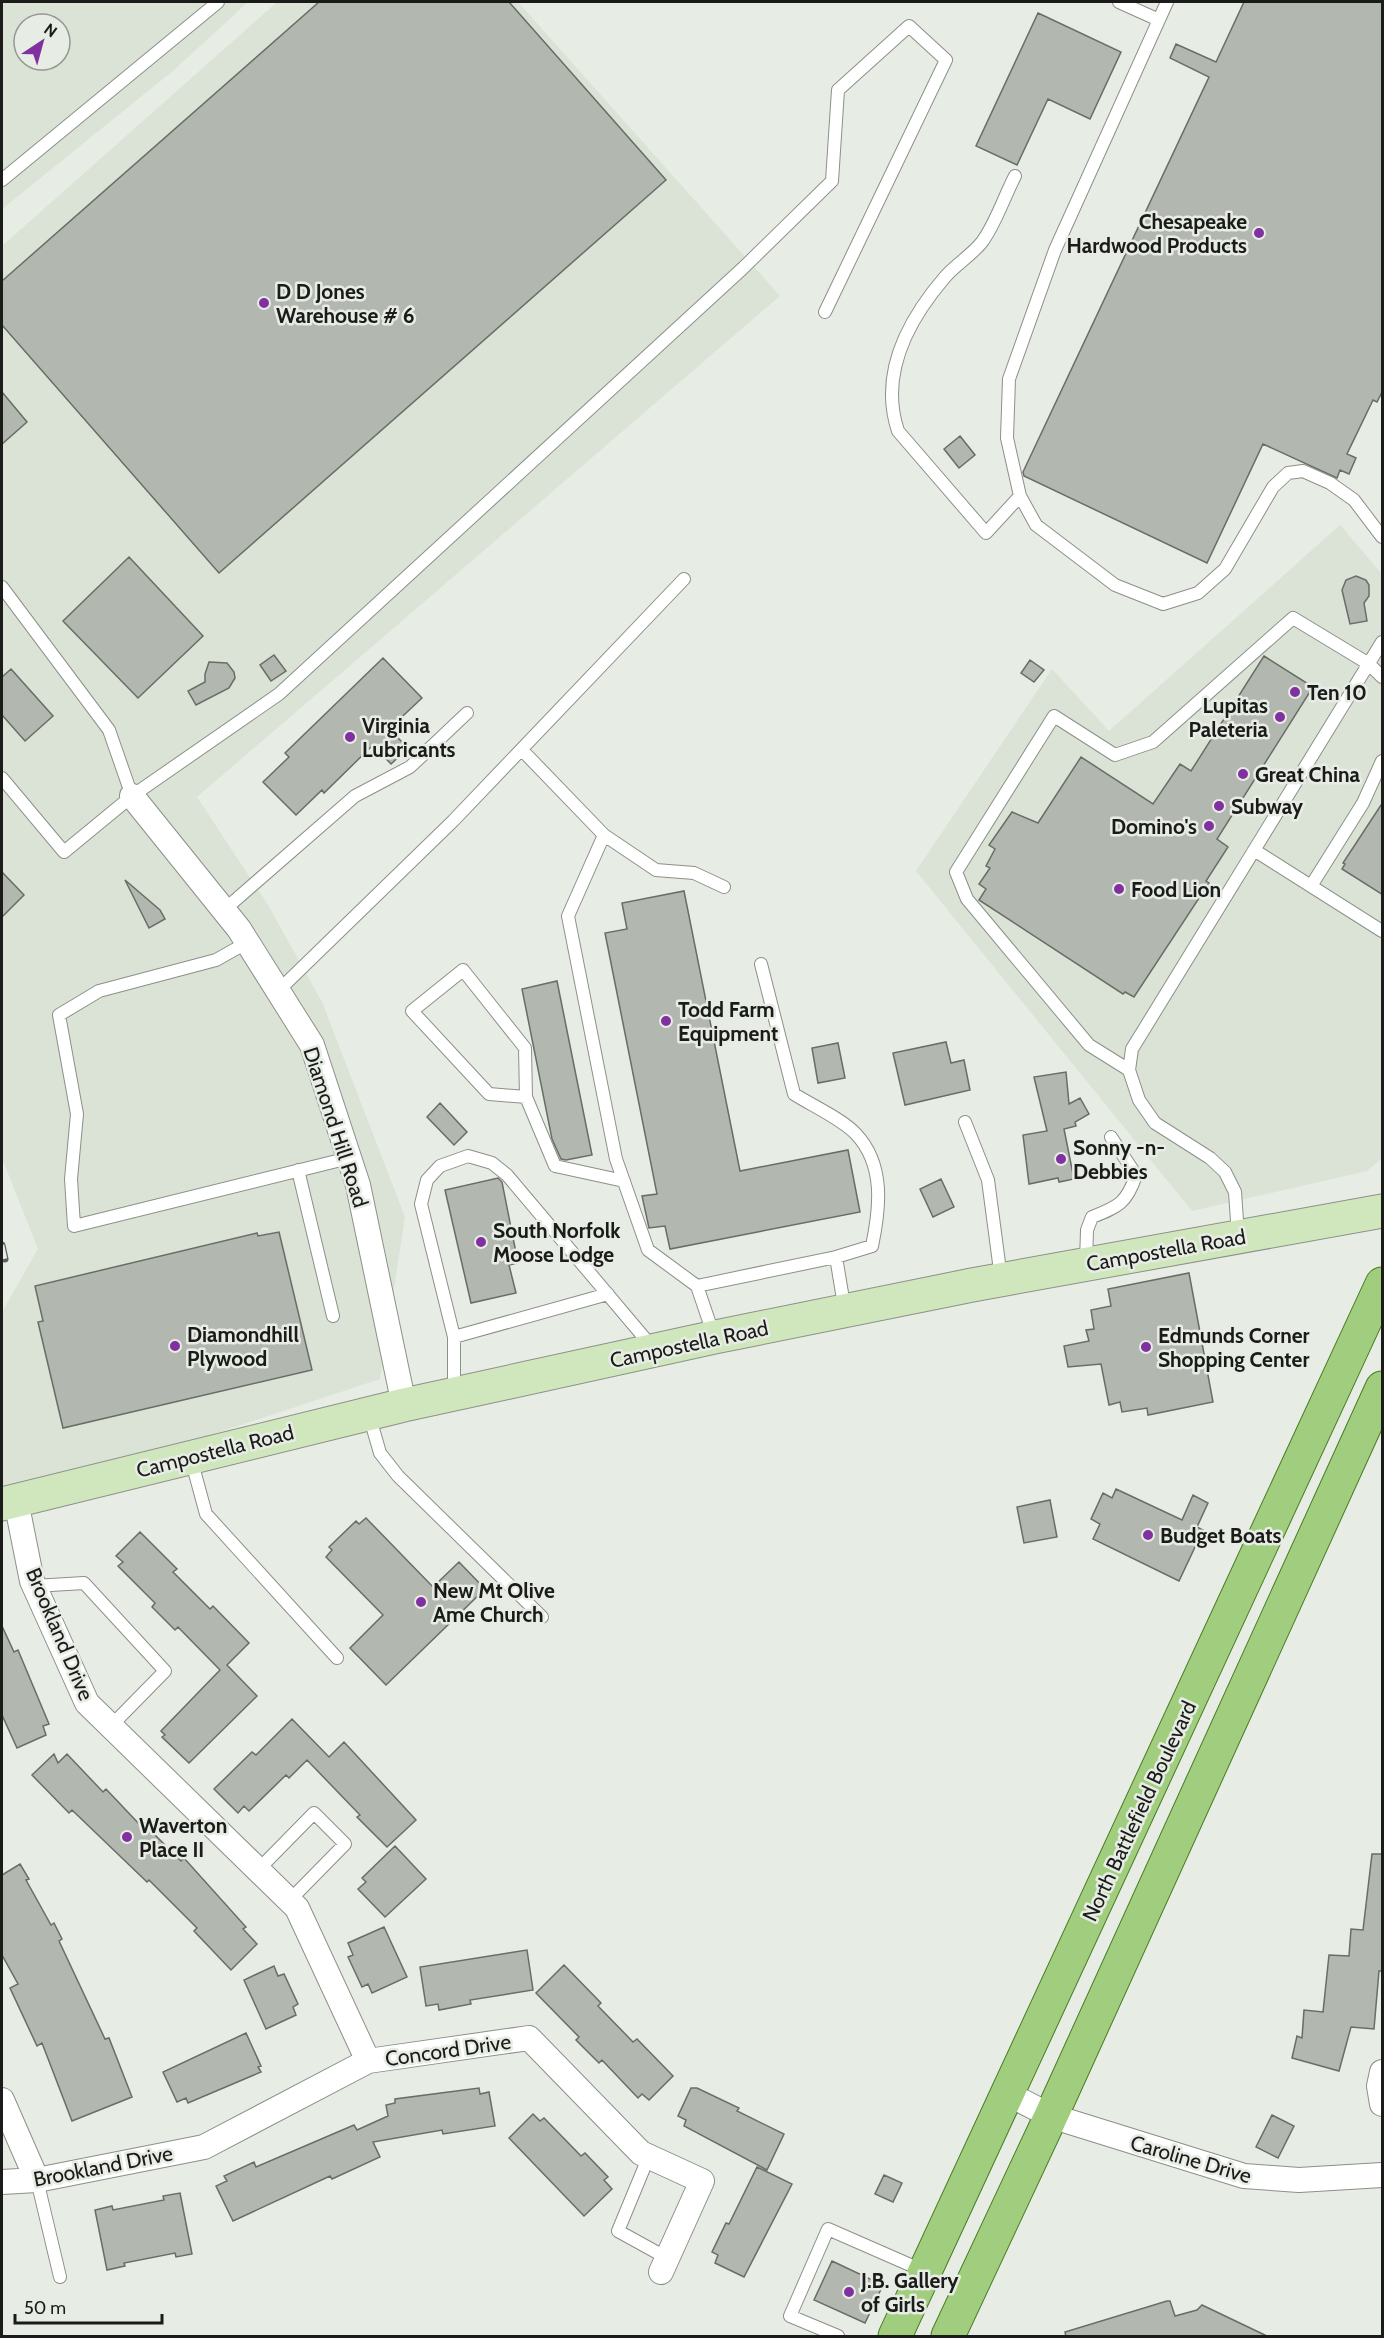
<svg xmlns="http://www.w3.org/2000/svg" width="1384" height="2338" viewBox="0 0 1384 2338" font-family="Cabin,sans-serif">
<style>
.built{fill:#dae3d5;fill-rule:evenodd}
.building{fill:#b2b7af;stroke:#686d66;stroke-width:1.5}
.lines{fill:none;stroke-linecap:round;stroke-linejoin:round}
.service-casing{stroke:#8c9089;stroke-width:14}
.minor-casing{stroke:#8c9089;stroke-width:26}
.secondary-casing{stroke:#8c9089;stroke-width:35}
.primary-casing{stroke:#497b23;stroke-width:35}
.service{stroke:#fff;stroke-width:12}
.minor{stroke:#fff;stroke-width:24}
.secondary{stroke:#d0e7be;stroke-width:33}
.primary{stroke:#a1ce7e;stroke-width:33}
.rail-casing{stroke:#5f615e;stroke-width:7}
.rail{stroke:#e7ece5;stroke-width:4.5;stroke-dasharray:14;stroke-linecap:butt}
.poi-dot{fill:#8130a0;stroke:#e7ece5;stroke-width:2}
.labels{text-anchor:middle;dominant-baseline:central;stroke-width:5;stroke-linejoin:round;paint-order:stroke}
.poi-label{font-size:21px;font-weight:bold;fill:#1b1c1a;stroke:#e7ece5;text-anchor:start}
.street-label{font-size:21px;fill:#1b1c1a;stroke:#e7ece5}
</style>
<rect width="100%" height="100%" fill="#e7ece5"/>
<path class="built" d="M 2,2 L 248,2 L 174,70 L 2,209 ZM 24,24 L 60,24 L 60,60 L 24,60 Z
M 277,2 L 518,2 L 780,296 L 197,797 L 268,905 L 322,1002 L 405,1217 L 380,1379 L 2,1504 L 2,1312 L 38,1249 L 2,1158 L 2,246 Z
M 1340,525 L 1382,574 L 1382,1158 L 1367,1171 L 1192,1211 L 916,871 L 1052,669 L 1109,731 Z"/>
<path class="building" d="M 319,2 L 509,2 L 666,180 L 219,573 L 2,325 L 2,281 Z
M 1244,2 L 1383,2 L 1383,390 L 1377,402 L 1373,400 L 1347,454 L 1356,458 L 1349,474 L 1340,470 L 1337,478 L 1263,444 L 1207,563 L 1024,476 L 1023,472 L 1209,77 L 1170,58 L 1176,44 L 1216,62 Z
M 1038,13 L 1121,52 L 1090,119 L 1048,99 L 1017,165 L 976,146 Z
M 2,392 L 27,422 L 2,444 Z
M 960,436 L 975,455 L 959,468 L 944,449 Z
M 129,557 L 203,636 L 138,698 L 63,621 Z
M 1356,576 L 1366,580 L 1369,585 L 1369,596 L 1364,603 L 1367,621 L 1350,624 L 1342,590 L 1346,580 Z
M 274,655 L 286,671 L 271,681 L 260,665 Z
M 1264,656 L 1313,687 L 1217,839 L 1228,847 L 1206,881 L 1209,883 L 1134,997 L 1125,992 L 1123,994 L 979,900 L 986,889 L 979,884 L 990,868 L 986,866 L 995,849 L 989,845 L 1012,812 L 1038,823 L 1081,757 L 1153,804 L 1180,764 L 1191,771 Z
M 383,658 L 422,698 L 389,729 L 408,748 L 391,764 L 373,745 L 324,793 L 322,790 L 296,815 L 263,782 L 289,757 L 285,753 Z
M 1030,660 L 1044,670 L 1034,682 L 1021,673 Z
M 209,662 L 227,663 L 234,672 L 235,678 L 229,688 L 196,705 L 188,691 L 205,682 L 205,674 Z
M 11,669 L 53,716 L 25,741 L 2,715 L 2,677 Z
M 1383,802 L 1383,895 L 1342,869 L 1345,864 L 1343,863 Z
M 2,872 L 24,895 L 2,917 Z
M 125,880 L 160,910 L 165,919 L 149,928 Z
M 684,891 L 740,1171 L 848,1150 L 860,1212 L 670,1249 L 665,1226 L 649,1228 L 642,1196 L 657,1194 L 605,933 L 627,929 L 622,903 Z
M 557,981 L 592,1155 L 566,1160 L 561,1159 L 552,1139 L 522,989 Z
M 946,1042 L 951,1063 L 964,1060 L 970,1090 L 905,1105 L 893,1053 Z
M 838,1043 L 845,1078 L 818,1083 L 812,1048 Z
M 1066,1072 L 1069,1104 L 1080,1098 L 1089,1114 L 1075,1122 L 1076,1126 L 1064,1129 L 1074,1179 L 1059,1182 L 1058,1178 L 1029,1184 L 1023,1135 L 1047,1131 L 1034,1077 Z
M 440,1103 L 467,1132 L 454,1145 L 427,1117 Z
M 498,1178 L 502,1182 L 518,1263 L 509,1265 L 516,1293 L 471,1303 L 445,1190 Z
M 941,1179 L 954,1207 L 933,1217 L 920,1189 Z
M 279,1232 L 312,1370 L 63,1428 L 38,1322 L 43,1321 L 35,1286 L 257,1233 L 258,1236 Z
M 1189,1273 L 1213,1402 L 1148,1415 L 1147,1408 L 1122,1412 L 1120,1402 L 1109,1405 L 1101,1364 L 1068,1367 L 1064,1346 L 1089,1341 L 1086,1330 L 1094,1329 L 1091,1310 L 1111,1306 L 1108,1289 Z
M 1116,1489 L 1182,1520 L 1193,1495 L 1208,1503 L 1197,1527 L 1203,1530 L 1179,1581 L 1093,1539 L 1100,1524 L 1091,1519 L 1103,1493 L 1112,1498 Z
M 1050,1500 L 1057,1537 L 1024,1543 L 1017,1507 Z
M 366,1518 L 433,1587 L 459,1562 L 485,1589 L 386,1685 L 350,1648 L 383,1615 L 326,1557 L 332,1550 L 329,1547 L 356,1521 L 359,1524 Z
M 140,1532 L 177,1569 L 173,1572 L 210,1609 L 213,1606 L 249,1643 L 227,1665 L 257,1696 L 189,1763 L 162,1737 L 165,1735 L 161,1731 L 220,1670 L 178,1627 L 175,1630 L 152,1607 L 155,1603 L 118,1566 L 123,1562 L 116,1556 Z
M 2,1626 L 14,1652 L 18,1650 L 49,1724 L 43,1726 L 46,1735 L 17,1748 L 2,1715 Z
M 292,1719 L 329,1757 L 344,1742 L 416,1820 L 387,1847 L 357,1817 L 360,1815 L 307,1760 L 289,1778 L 286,1775 L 249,1811 L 244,1806 L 238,1813 L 214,1789 L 252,1752 L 256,1755 Z
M 54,1754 L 58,1763 L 67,1754 L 103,1792 L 106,1789 L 142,1827 L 144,1824 L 181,1861 L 184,1858 L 246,1927 L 243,1929 L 257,1944 L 231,1970 L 194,1931 L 197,1928 L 149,1880 L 147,1882 L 72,1810 L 69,1813 L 32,1775 Z
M 395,1846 L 426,1879 L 385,1917 L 358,1889 L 366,1882 L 362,1878 Z
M 1372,1854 L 1383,1854 L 1383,1971 L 1379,1971 L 1374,2029 L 1351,2027 L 1339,2071 L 1292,2058 L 1297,2036 L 1302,2038 L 1304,2010 L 1323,2012 L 1329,1955 L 1349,1956 L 1351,1929 L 1363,1930 Z
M 20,1864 L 29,1879 L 26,1880 L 51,1925 L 54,1923 L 62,1939 L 59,1941 L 105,2039 L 109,2038 L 132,2097 L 72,2121 L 42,2043 L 37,2046 L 10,1988 L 18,1984 L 2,1955 L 2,1875 Z
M 384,1927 L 407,1977 L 372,1993 L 368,1984 L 362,1987 L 348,1957 L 353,1955 L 348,1943 Z
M 527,1950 L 533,1990 L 470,2000 L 471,2004 L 439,2010 L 438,2004 L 426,2006 L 420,1967 Z
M 564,1965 L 601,2003 L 598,2006 L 633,2042 L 637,2039 L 673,2076 L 649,2100 L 642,2094 L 638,2098 L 602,2060 L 599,2063 L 576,2040 L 579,2037 L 536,1993 Z
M 274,1966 L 278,1976 L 284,1974 L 298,2004 L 293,2007 L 296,2015 L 266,2029 L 244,1980 Z
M 246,2033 L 261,2066 L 258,2067 L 261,2072 L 188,2103 L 186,2098 L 177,2102 L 163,2072 Z
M 479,2088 L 480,2094 L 489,2092 L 495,2126 L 443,2134 L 442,2130 L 373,2142 L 380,2157 L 332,2179 L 330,2176 L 233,2221 L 216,2186 L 227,2181 L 224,2176 L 254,2162 L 256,2167 L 354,2125 L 357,2130 L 388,2116 L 386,2105 L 395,2103 L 395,2099 Z
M 691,2088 L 697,2088 L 739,2108 L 737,2111 L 784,2134 L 767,2170 L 684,2126 L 686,2120 L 678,2116 Z
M 533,2114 L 540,2121 L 544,2118 L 581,2156 L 585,2153 L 608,2177 L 604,2180 L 612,2189 L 584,2216 L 509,2138 Z
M 1272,2115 L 1294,2126 L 1278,2158 L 1256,2147 Z
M 757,2167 L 792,2184 L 744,2277 L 715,2263 L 718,2255 L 712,2252 L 726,2223 L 729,2224 Z
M 884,2175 L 902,2183 L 893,2202 L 875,2194 Z
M 180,2193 L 192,2254 L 176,2257 L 175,2253 L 124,2263 L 125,2266 L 107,2270 L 95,2210 L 112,2206 L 113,2210 L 164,2200 L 163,2196 Z
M 832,2261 L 883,2285 L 865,2323 L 814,2300 Z
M 1167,2301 L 1170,2301 L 1175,2316 L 1197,2310 L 1202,2305 L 1269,2337 L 1066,2337 L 1065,2332 Z"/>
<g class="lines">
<g class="service-casing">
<path id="service" d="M 1119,2 L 1159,20
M 1167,2 L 1055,250 L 1009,379 L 1007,438 L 1020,496 L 1036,525 L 1115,585 L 1163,604 L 1198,593 L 1225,569 L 1273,487 L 1288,473 L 1303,471 L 1330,483 L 1354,500 L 1382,537
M 1015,176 C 1004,197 996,223 982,242 C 972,255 956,264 945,277 C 908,320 879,374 898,431 L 986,533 L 1020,496
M 2,180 L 218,2
M 2,587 L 109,730 L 132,796
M 522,750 L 604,835 L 656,870 L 694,873 L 724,887
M 2,778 L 64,852 L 132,796 L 279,694 L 742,269 L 832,181 L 838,90 L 909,26 L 946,60 L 825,312
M 604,835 L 568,916 L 616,1159 L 648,1250 L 697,1286 L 714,1336
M 1254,850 L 1382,931
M 1311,886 L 1363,803 L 1382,761
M 224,910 L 355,796 L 410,767 L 467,713
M 248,942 L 216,960 L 99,991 L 59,1015 L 77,1114 L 71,1179 L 74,1226 L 349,1158
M 761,964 L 794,1094 C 811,1105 842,1119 856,1134 C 885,1165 880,1208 872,1246 L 836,1257 L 845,1311
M 278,991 L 453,821 L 684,579
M 1129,1070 L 1089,1045 L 967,899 L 956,872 L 1054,716 L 1115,755 L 1153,742 L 1293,618 L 1369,664 L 1382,677
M 526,1097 L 489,1094 L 412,1011 L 463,970 L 525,1048 L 526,1097 L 555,1166 L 624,1181
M 965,1122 L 988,1180 L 1001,1278
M 298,1170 L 333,1316
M 1238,1235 L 1235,1192 L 1225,1172 L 1210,1158 L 1155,1123 L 1139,1100 L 1129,1070 L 1132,1049 L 1382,642
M 1086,1263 L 1087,1230 L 1092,1217 C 1118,1207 1127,1203 1136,1175 L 1111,1137
M 697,1286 L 836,1257
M 454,1337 L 608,1294
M 454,1393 L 454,1337 L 421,1204 L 427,1180 L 440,1166 L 468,1156 L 492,1163 L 507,1175 L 653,1348
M 369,1415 L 380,1453 L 398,1476 L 542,1617
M 191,1459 L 206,1514 L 337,1658
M 34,1586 L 84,1583 L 165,1671 L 111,1726
M 258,1870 L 314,1813 L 345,1844 L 290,1900
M 649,2156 L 618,2231 L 667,2258
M 37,2180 L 60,2277
M 838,2336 L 790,2316 L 828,2229 L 924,2271"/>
</g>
<g class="minor-casing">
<path id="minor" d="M 132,796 L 239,929 L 312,1045 L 358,1185 L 404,1405
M 16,1501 L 32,1581 L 87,1703 L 297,1908 L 368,2061
M 1382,2072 L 1379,2086 L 1382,2104
M 1008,2094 L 1051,2116 L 1244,2176 L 1299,2180 L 1382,2175
M 2,2100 L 37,2180
M 2,2182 L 37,2180 L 204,2147 L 368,2061 L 529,2038 L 641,2153 L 702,2181 L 661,2272"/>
</g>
<g class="secondary-casing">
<path id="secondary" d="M 2,1504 L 404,1405 L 715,1337 L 972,1285 L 1382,1211"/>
</g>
<g class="primary-casing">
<path id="primary" d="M 895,2336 L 1382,1284
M 948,2336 L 1051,2116 L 1382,1388"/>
</g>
<use href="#service" class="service"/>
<use href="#minor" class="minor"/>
<use href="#secondary" class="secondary"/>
<use href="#primary" class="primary"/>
<g class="rail-casing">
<path id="rail" d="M 2,1245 L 5,1259"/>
</g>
<use href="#rail" class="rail"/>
</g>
<g class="poi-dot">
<circle cx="1259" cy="233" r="6"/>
<circle cx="264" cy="303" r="6"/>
<circle cx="1295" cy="692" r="6"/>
<circle cx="1280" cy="717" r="6"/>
<circle cx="350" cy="737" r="6"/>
<circle cx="1243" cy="774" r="6"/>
<circle cx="1219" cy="806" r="6"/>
<circle cx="1209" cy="826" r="6"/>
<circle cx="1119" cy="889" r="6"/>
<circle cx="666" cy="1021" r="6"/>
<circle cx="1061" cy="1159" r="6"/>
<circle cx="481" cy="1242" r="6"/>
<circle cx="175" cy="1346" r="6"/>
<circle cx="1146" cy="1347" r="6"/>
<circle cx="1148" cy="1535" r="6"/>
<circle cx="421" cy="1602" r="6"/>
<circle cx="127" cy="1837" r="6"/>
<circle cx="849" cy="2292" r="6"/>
</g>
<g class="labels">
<g class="poi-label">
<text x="1247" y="221" text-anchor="end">Chesapeake<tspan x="1247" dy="24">Hardwood Products</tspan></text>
<text x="276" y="291">D D Jones<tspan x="276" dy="24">Warehouse # 6</tspan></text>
<text x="1307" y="692">Ten 10</text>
<text x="1268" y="705" text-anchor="end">Lupitas<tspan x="1268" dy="24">Paleteria</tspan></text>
<text x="362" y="725">Virginia<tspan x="362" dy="24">Lubricants</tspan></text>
<text x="1255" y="774">Great China</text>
<text x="1231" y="806">Subway</text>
<text x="1197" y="826" text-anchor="end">Domino's</text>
<text x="1131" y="889">Food Lion</text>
<text x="678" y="1009">Todd Farm<tspan x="678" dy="24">Equipment</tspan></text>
<text x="1073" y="1147">Sonny -n-<tspan x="1073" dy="24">Debbies</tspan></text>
<text x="493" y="1230">South Norfolk<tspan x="493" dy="24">Moose Lodge</tspan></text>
<text x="187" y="1334">Diamondhill<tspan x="187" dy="24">Plywood</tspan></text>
<text x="1158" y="1335">Edmunds Corner<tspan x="1158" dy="24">Shopping Center</tspan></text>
<text x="1160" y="1535">Budget Boats</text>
<text x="433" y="1590">New Mt Olive<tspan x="433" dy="24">Ame Church</tspan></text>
<text x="139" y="1825">Waverton<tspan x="139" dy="24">Place II</tspan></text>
<text x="861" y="2280">J.B. Gallery<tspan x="861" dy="24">of Girls</tspan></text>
</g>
<g class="street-label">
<text transform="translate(336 1127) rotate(72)">Diamond Hill Road</text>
<text transform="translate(1166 1250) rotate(-10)">Campostella Road</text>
<text transform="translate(689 1344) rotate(-12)">Campostella Road</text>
<text transform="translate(215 1451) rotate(-14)">Campostella Road</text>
<text transform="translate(60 1634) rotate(67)">Brookland Drive</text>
<text transform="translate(1139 1811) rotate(-65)">North Battlefield Boulevard</text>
<text transform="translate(448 2050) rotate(-8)">Concord Drive</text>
<text transform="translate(1191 2159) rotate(16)">Caroline Drive</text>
<text transform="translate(103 2166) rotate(-11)">Brookland Drive</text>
</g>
</g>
<rect width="1384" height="2338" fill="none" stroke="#1b1c1a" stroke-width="6"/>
<g transform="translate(42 42) rotate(36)"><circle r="28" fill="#e7ece5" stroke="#959994" stroke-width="1.5"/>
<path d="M0-4.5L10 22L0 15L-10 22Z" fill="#8130a0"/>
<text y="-9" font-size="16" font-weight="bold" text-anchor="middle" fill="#1b1c1a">N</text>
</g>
<path d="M15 2314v9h147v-9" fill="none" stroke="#1b1c1a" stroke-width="3"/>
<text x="24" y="2314" font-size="18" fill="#1b1c1a" stroke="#e7ece5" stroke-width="4.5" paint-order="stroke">50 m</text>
</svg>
